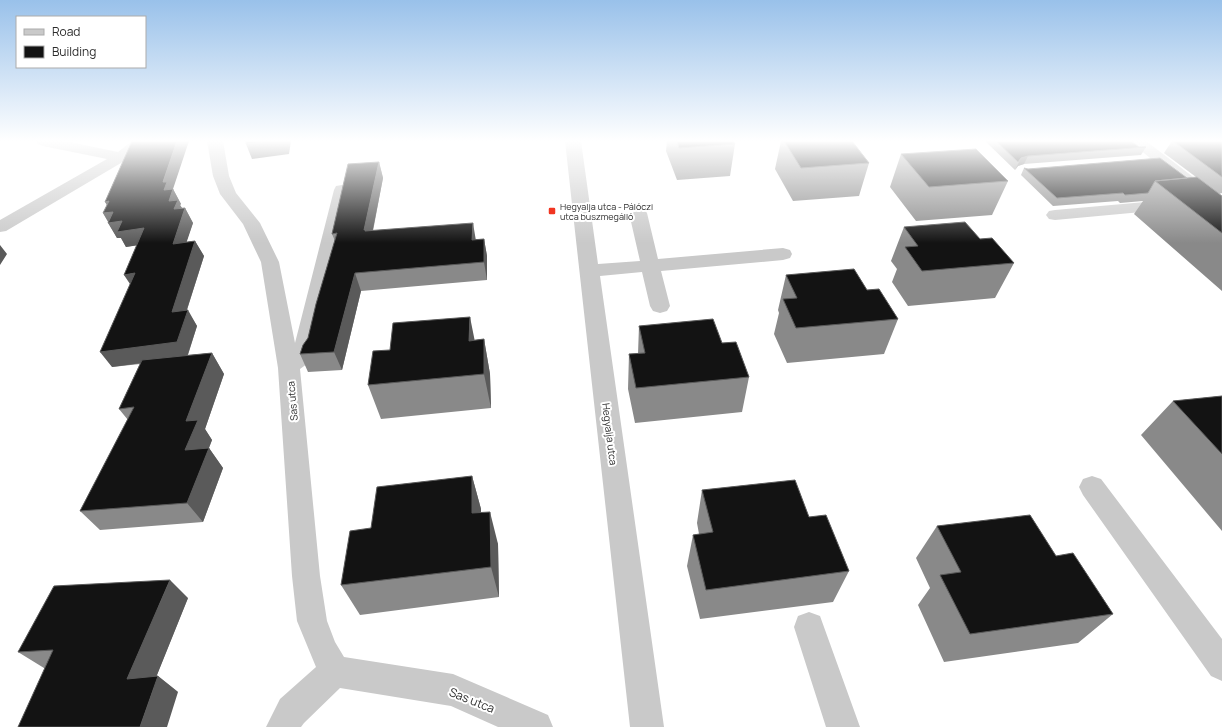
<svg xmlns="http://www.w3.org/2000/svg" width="1222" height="727" viewBox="0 0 1222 727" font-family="Manrope,sans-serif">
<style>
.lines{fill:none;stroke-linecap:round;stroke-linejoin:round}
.minor{fill:#c9c9c9;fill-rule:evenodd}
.wall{fill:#898989}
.shaded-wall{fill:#5a5a5a}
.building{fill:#131313;stroke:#5a5a5a}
.poi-dot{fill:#f13521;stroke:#fff;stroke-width:1.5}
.labels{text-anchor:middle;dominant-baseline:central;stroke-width:4;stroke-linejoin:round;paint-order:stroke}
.far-poi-label{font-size:9px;fill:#2c2c2c;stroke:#fff;text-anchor:start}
.street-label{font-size:10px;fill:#2c2c2c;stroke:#fff}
.near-street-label{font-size:12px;fill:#2c2c2c;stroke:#fff}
</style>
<rect width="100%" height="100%" fill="#fff"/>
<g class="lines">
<path class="minor" d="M 36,141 L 65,141 L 118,152 L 132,141 L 149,141 L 126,160 L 6,231 L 0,232 L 0,220 L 107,159 L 43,146 L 38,144 Z
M 207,141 L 223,141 L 229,176 L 236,193 L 260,223 L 279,262 L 295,343 L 334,190 L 336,186 L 342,185 L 348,186 L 350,190 L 314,356 L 311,361 L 300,369 L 320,576 L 327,621 L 335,642 L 344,657 L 453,674 L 548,715 L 553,727 L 498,727 L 451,706 L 340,688 L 304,723 L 301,727 L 266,727 L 280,699 L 316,667 L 297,621 L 292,576 L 278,368 L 261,262 L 243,224 L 220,194 L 213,176 Z
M 565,141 L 581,141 L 598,264 L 640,261 L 629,213 L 632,209 L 638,208 L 644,209 L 647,213 L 658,259 L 783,248 L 790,250 L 792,254 L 790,258 L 783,260 L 661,271 L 670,306 L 667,311 L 660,313 L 653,311 L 650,306 L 642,272 L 600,276 L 664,727 L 630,727 Z
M 1129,141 L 1146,141 L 1222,199 L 1222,212 L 1216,211 Z
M 1168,200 L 1174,201 L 1177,205 L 1174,209 L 1055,220 L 1049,219 L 1046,215 L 1049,211 L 1055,210 Z
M 1092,476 L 1101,479 L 1222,639 L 1222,681 L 1211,676 L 1083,495 L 1079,487 L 1083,479 Z
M 809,612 L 820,616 L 860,727 L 826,727 L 794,627 L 798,616 Z"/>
</g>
<path class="wall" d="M 667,141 L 733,141 L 735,144 L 730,176 L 677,180 L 666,151 Z
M 781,141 L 852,141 L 869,163 L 859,196 L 793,201 L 775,169 Z
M 985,141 L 1131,141 L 1139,147 L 1146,147 L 1141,155 L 1024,164 L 1018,166 L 1015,170 Z
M 1172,141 L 1222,141 L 1222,193 L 1219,194 L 1222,196 L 1222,291 L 1134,214 L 1143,201 L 1120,203 L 1118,201 L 1053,206 L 1021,175 L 1024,168 L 1028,169 L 1187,178 L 1196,177 L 1164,153 Z
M 901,154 L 1008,181 L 992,215 L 916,221 L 890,187 Z
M 379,162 L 383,178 L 373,231 L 476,239 L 484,239 L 487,256 L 487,280 L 361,291 L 342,370 L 308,372 L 300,354 L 308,338 L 335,241 L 332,234 Z
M 173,189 L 181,204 L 180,205 L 182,208 L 185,208 L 193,223 L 186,242 L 195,241 L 204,256 L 187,310 L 197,326 L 188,355 L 212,353 L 224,374 L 205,429 L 212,440 L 209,448 L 223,468 L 203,522 L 100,530 L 80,511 L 128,420 L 119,409 L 140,364 L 112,367 L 130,284 L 137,245 L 126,247 L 121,238 L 117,238 L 103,213 Z
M 904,227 L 980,239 L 1014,263 L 995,298 L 908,306 L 892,282 L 897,269 L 891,261 Z
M 786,275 L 867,290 L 898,319 L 884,354 L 787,363 L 774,334 L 779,313 L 778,310 Z
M 639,326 L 722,343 L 749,377 L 742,412 L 635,423 L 628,389 L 629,354 L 638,354 Z
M 484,339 L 490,374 L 491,408 L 381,419 L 368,385 L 474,340 Z
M 1222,396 L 1222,531 L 1141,435 L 1173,401 Z
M 472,476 L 481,509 L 481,512 L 498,544 L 499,597 L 360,615 L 341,585 L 371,528 Z
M 702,490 L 809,517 L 849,571 L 833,602 L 700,619 L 687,566 L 693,535 L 699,534 L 697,523 Z
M 937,526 L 1056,556 L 1113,614 L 1078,643 L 944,662 L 918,605 L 930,588 L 916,558 Z
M 188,598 L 156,677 L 158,676 L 178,692 L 44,668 L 18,652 Z"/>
<path class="shaded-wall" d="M 177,141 L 189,141 L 173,189 L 181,204 L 180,205 L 184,211 L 185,208 L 193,223 L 181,259 L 173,244 L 163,182 Z
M 273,141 L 291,141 L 289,154 L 252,159 L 246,144 Z
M 1028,156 L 1024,164 L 1018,166 L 1015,170 L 1021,158 Z
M 379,162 L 383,178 L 370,244 L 364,230 Z
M 109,201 L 122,221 L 144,228 L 153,243 L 126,247 L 121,238 L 117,238 L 108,223 L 109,223 L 103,213 L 111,212 L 105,202 Z
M 473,223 L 476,241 L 472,240 Z
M 484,239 L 487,256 L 487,280 L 484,262 Z
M 195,241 L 204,256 L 181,328 L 172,312 Z
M 0,245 L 7,254 L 0,265 Z
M 135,273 L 134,290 L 124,275 Z
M 355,273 L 361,291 L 342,370 L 334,352 Z
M 188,310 L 197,326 L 187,357 L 112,367 L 100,352 Z
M 470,317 L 477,352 L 476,375 L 469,341 Z
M 484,339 L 490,374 L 491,408 L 484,374 Z
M 212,353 L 224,374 L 205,429 L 212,440 L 200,470 L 185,450 L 186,421 Z
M 209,448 L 223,468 L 203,522 L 187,503 Z
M 472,476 L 481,509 L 481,546 L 472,513 Z
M 490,512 L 498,544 L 499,597 L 491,567 Z
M 170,580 L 188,598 L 149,695 L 127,679 Z
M 158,676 L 178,692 L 167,727 L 140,727 Z"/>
<path class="building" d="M 132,141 L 177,141 L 163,182 L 167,182 L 164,190 L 173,189 L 169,201 L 178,200 L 174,209 L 185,208 L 173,244 L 195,241 L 172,312 L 188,310 L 177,342 L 100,352 L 135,273 L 124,275 L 144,228 L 117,232 L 122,221 L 108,223 L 113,212 L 103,213 L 109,201 L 105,202 Z
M 246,141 L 273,141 L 246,144 Z
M 677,141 L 733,141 L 735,144 L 679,148 Z
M 784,141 L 852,141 L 869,163 L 801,168 Z
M 996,141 L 1131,141 L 1139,147 L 1146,147 L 1028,156 L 1021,158 L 1018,162 Z
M 1173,141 L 1222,141 L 1222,177 Z
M 976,149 L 1008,181 L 929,187 L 901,154 Z
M 1160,158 L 1187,178 L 1155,181 L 1148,193 L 1125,195 L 1123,193 L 1057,198 L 1024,168 L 1028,169 Z
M 379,162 L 364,230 L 366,230 L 365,231 L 473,223 L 472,240 L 484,239 L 484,262 L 355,273 L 334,352 L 300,354 L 303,345 L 308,338 L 316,304 L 337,233 L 332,234 L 348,164 Z
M 1197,177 L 1222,196 L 1222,233 L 1155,181 Z
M 965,222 L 980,239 L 992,238 L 1014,263 L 922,271 L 905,247 L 918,246 L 904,227 Z
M 854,269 L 867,290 L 879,289 L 898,319 L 796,328 L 783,299 L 797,298 L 786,275 Z
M 470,317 L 469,341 L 484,339 L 484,374 L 368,385 L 373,351 L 390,350 L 393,323 Z
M 713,319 L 722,343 L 736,342 L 749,377 L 636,388 L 629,354 L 645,353 L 639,326 Z
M 212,353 L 186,421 L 198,420 L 185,450 L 209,448 L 187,503 L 80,511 L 134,407 L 119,409 L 142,360 Z
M 1222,396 L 1222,454 L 1173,401 Z
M 472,476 L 472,513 L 490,512 L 491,567 L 341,585 L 350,531 L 371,528 L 377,487 Z
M 795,480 L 809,517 L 826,515 L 849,571 L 706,590 L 693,535 L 713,532 L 702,490 Z
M 1030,515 L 1056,556 L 1073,553 L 1113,614 L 970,634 L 940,575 L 961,572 L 937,526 Z
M 170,580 L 127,679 L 158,676 L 140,727 L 18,727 L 53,650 L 18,652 L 54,586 Z"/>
<linearGradient id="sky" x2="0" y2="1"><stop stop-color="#99c1ea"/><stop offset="0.58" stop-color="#fff"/><stop offset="1" stop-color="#fff" stop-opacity="0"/></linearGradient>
<rect width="1222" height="243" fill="url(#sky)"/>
<rect class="poi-dot" x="548" y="207" width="8" height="8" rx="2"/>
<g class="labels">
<g class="far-poi-label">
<text x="560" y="206">Hegyalja utca - Pálóczi<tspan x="560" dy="10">utca buszmegálló</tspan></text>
</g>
<g class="street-label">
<text transform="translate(292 401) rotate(-95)">Sas utca</text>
<text transform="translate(610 434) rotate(83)">Hegyalja utca</text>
</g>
<g class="near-street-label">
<text transform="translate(472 700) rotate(22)">Sas utca</text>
</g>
</g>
<rect x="16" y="16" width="130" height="52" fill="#ffffff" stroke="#ababab"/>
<rect x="24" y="29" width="20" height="6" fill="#c9c9c9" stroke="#ababab"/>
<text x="52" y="36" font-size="12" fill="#2c2c2c">Road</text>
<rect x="24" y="46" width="20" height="12" fill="#131313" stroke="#ababab"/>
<text x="52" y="56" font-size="12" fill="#2c2c2c">Building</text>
</svg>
